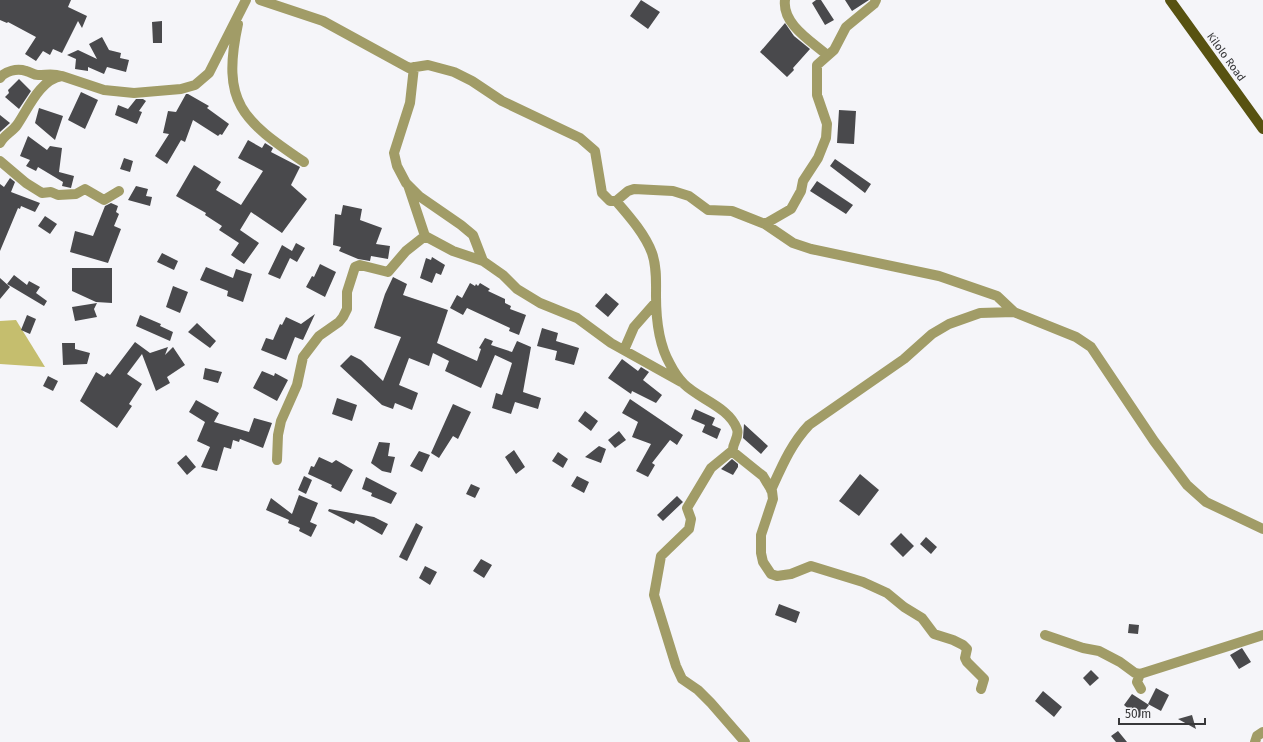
<svg xmlns="http://www.w3.org/2000/svg" width="1263" height="742" viewBox="0 0 1263 742" font-family="'Fira Sans',sans-serif">
<style>
.forest{fill:#c5be6e}
.building{fill:#49494c}
.lines{fill:none;stroke-linecap:round;stroke-linejoin:round}
.minor{stroke:#a19c67;stroke-width:10}
.major{stroke:#585211;stroke-width:10}
.labels{text-anchor:middle;dominant-baseline:central;stroke-width:4;stroke-linejoin:round;paint-order:stroke}
.street-label{font-size:11px;fill:#38383a;stroke:#f5f5f9}
</style>
<rect width="100%" height="100%" fill="#f5f5f9"/>
<path class="forest" d="M 16,320 L 45,367 L 0,364 L 0,321 Z"/>
<path class="building" d="M 0,0 L 71,0 L 68,7 L 87,16 L 82,28 L 78,21 L 62,53 L 53,49 L 50,55 L 43,51 L 36,61 L 25,54 L 36,37 L 8,22 L 7,23 L 0,20 Z
M 641,0 L 660,12 L 648,29 L 630,16 Z
M 816,0 L 821,0 L 834,20 L 825,25 L 812,3 Z
M 845,0 L 869,0 L 852,11 Z
M 162,21 L 162,43 L 153,43 L 152,22 Z
M 785,23 L 794,36 L 810,49 L 793,68 L 794,70 L 787,77 L 760,52 Z
M 102,37 L 109,50 L 121,53 L 120,58 L 129,60 L 126,72 L 107,67 L 104,74 L 88,67 L 88,71 L 75,69 L 76,59 L 67,55 L 78,50 L 97,59 L 89,44 Z
M 19,79 L 31,91 L 19,109 L 5,97 L 9,93 L 8,90 Z
M 81,92 L 98,100 L 85,129 L 68,120 Z
M 186,94 L 188,94 L 209,106 L 207,108 L 229,124 L 222,135 L 220,134 L 218,136 L 193,120 L 185,142 L 181,140 L 167,164 L 155,156 L 169,134 L 163,133 L 168,111 L 176,112 Z
M 136,99 L 143,99 L 146,101 L 139,111 L 142,112 L 137,124 L 115,115 L 118,105 L 128,109 Z
M 39,108 L 63,116 L 55,140 L 35,123 Z
M 839,110 L 856,111 L 854,144 L 837,143 Z
M 0,115 L 10,123 L 0,132 Z
M 28,136 L 47,150 L 50,146 L 62,148 L 59,172 L 74,176 L 71,188 L 62,186 L 63,182 L 38,167 L 36,171 L 26,166 L 30,160 L 20,156 Z
M 248,140 L 262,148 L 265,143 L 273,148 L 271,152 L 300,167 L 291,185 L 307,199 L 282,233 L 251,212 L 240,230 L 259,243 L 244,264 L 231,255 L 239,243 L 219,230 L 222,226 L 205,215 L 206,213 L 176,196 L 194,165 L 221,182 L 216,190 L 241,205 L 263,171 L 238,158 Z
M 124,158 L 133,161 L 130,172 L 120,169 Z
M 835,159 L 871,184 L 865,193 L 830,166 Z
M 10,178 L 15,182 L 11,192 L 40,203 L 35,212 L 21,206 L 20,209 L 18,208 L 0,251 L 0,184 L 4,187 Z
M 817,181 L 853,205 L 846,214 L 810,191 Z
M 136,186 L 148,189 L 146,196 L 152,197 L 150,206 L 128,200 Z
M 111,203 L 118,206 L 116,212 L 119,214 L 114,226 L 121,229 L 108,263 L 70,252 L 75,231 L 93,236 L 105,206 Z
M 343,205 L 362,209 L 360,220 L 382,228 L 376,244 L 390,246 L 388,259 L 371,256 L 370,261 L 358,259 L 339,251 L 341,247 L 333,245 L 335,214 L 341,215 Z
M 45,216 L 57,224 L 50,234 L 38,226 Z
M 296,243 L 305,248 L 297,262 L 290,258 L 280,279 L 268,274 L 282,245 L 292,251 Z
M 162,253 L 178,261 L 174,270 L 157,262 Z
M 432,257 L 445,265 L 441,275 L 436,273 L 432,283 L 420,278 L 426,258 L 431,260 Z
M 320,264 L 336,272 L 325,297 L 306,287 L 312,276 L 314,277 Z
M 206,267 L 233,278 L 236,269 L 252,274 L 243,302 L 227,296 L 228,291 L 200,280 Z
M 72,268 L 112,268 L 112,303 L 96,302 L 72,291 Z
M 14,275 L 27,285 L 29,281 L 40,287 L 36,293 L 47,301 L 44,306 L 7,284 Z
M 393,277 L 407,284 L 403,295 L 448,310 L 437,343 L 477,361 L 481,349 L 479,348 L 485,338 L 493,341 L 491,345 L 512,352 L 517,341 L 531,347 L 523,392 L 541,398 L 538,409 L 515,402 L 511,414 L 492,408 L 496,393 L 502,395 L 512,363 L 495,355 L 481,388 L 445,371 L 449,361 L 433,353 L 429,366 L 409,358 L 399,385 L 418,393 L 412,410 L 395,403 L 393,409 L 382,405 L 340,366 L 351,355 L 361,360 L 383,381 L 401,337 L 374,328 L 385,294 Z
M 0,278 L 10,287 L 0,299 Z
M 470,283 L 475,286 L 476,284 L 478,286 L 480,283 L 490,289 L 488,291 L 505,299 L 505,303 L 511,306 L 510,309 L 526,315 L 519,335 L 509,331 L 510,328 L 467,308 L 463,315 L 450,308 L 457,295 L 462,298 Z
M 173,286 L 188,292 L 180,313 L 166,307 Z
M 606,293 L 619,304 L 608,317 L 595,306 Z
M 97,303 L 94,309 L 97,317 L 75,321 L 72,307 Z
M 315,314 L 303,340 L 295,337 L 286,360 L 261,350 L 266,338 L 273,340 L 280,324 L 282,325 L 286,317 L 301,324 Z
M 27,315 L 36,319 L 30,334 L 21,330 Z
M 140,315 L 161,324 L 160,326 L 173,332 L 170,341 L 136,326 Z
M 197,323 L 216,341 L 210,348 L 188,332 Z
M 542,328 L 558,333 L 556,341 L 579,348 L 574,365 L 555,360 L 557,351 L 537,346 Z
M 135,342 L 150,353 L 168,347 L 165,355 L 173,347 L 185,365 L 167,377 L 170,383 L 156,391 L 142,354 L 127,374 L 142,384 L 129,404 L 132,406 L 117,428 L 80,401 L 96,372 L 104,377 L 107,373 L 110,375 Z
M 62,343 L 75,343 L 75,349 L 90,353 L 87,364 L 63,365 Z
M 622,359 L 638,371 L 641,367 L 649,372 L 643,380 L 662,395 L 656,403 L 632,391 L 631,394 L 608,378 Z
M 205,368 L 222,372 L 218,383 L 203,379 Z
M 262,371 L 274,376 L 275,373 L 288,380 L 277,401 L 253,388 Z
M 48,376 L 58,381 L 53,391 L 43,386 Z
M 337,398 L 357,405 L 352,421 L 332,414 Z
M 630,399 L 683,435 L 677,445 L 670,440 L 652,463 L 655,465 L 648,477 L 636,471 L 651,444 L 632,437 L 638,422 L 622,413 Z
M 196,400 L 219,413 L 214,422 L 249,432 L 254,418 L 272,423 L 263,448 L 240,439 L 239,442 L 233,440 L 231,449 L 224,447 L 217,471 L 201,467 L 210,447 L 197,441 L 205,422 L 189,412 Z
M 453,404 L 471,412 L 458,439 L 453,436 L 439,458 L 431,453 Z
M 695,409 L 715,418 L 712,425 L 721,429 L 717,439 L 702,432 L 705,425 L 691,419 Z
M 585,411 L 598,421 L 591,431 L 578,421 Z
M 744,424 L 768,446 L 761,454 L 743,438 Z
M 619,431 L 626,440 L 615,448 L 608,440 Z
M 379,442 L 390,443 L 388,456 L 395,457 L 391,473 L 382,471 L 371,463 Z
M 599,446 L 606,449 L 601,463 L 585,457 Z
M 514,450 L 525,467 L 516,474 L 505,457 Z
M 419,451 L 430,455 L 422,472 L 410,466 Z
M 558,452 L 568,459 L 563,468 L 552,461 Z
M 186,455 L 196,467 L 187,475 L 177,463 Z
M 319,457 L 332,463 L 336,460 L 353,470 L 341,492 L 331,487 L 332,485 L 308,474 L 311,466 L 314,467 Z
M 732,459 L 738,464 L 738,467 L 733,475 L 721,469 Z
M 860,474 L 879,490 L 859,516 L 839,501 Z
M 304,476 L 312,480 L 306,494 L 298,490 Z
M 577,476 L 589,482 L 584,493 L 571,486 Z
M 366,477 L 397,493 L 391,504 L 371,496 L 372,493 L 362,489 Z
M 471,484 L 480,488 L 475,498 L 466,494 Z
M 299,495 L 318,503 L 310,522 L 317,525 L 311,537 L 299,531 L 300,528 L 288,523 L 289,520 L 266,510 L 271,498 L 292,514 Z
M 677,496 L 683,502 L 663,521 L 657,515 Z
M 329,509 L 374,517 L 388,524 L 382,535 L 356,520 L 354,524 L 328,511 Z
M 416,523 L 423,527 L 407,561 L 399,557 Z
M 901,533 L 914,546 L 903,557 L 890,544 Z
M 926,537 L 937,547 L 931,554 L 920,544 Z
M 481,559 L 492,565 L 484,578 L 473,571 Z
M 425,566 L 437,572 L 430,585 L 419,578 Z
M 779,604 L 800,612 L 796,623 L 775,615 Z
M 1129,624 L 1139,625 L 1138,634 L 1128,633 Z
M 1242,648 L 1251,662 L 1239,669 L 1230,655 Z
M 1091,670 L 1099,678 L 1090,686 L 1083,678 Z
M 1156,688 L 1169,695 L 1161,711 L 1148,704 Z
M 1043,691 L 1062,707 L 1054,717 L 1035,701 Z
M 1132,694 L 1149,705 L 1139,718 L 1124,705 Z
M 1192,715 L 1196,729 L 1178,719 Z
M 1118,731 L 1127,742 L 1116,742 L 1111,736 Z"/>
<g class="lines">
<path class="minor" d="M 260,0 L 323,21 L 409,68 L 428,65 L 454,72 L 472,81 L 502,101 L 580,138 L 595,151 L 602,193 L 610,201 L 616,201 L 628,191 L 634,189 L 673,191 L 689,196 L 708,210 L 732,211 L 765,224 L 793,243 L 811,249 L 939,276 L 997,296 L 1014,312 L 1076,337 L 1091,347 L 1154,441 L 1187,485 L 1206,502 L 1263,529
M 785,0 C 782,24 811,41 827,55
M 238,24 C 221,103 242,120 304,162
M 414,67 L 410,103 L 394,153 L 397,166 L 406,183 L 419,196 L 461,225 L 473,235 L 483,261
M 0,78 C 5,71 17,68 26,71 C 31,72 33,75 38,75 C 47,75 53,73 61,76
M 0,143 C 4,135 12,132 17,125 C 28,109 40,79 62,76 L 104,90 L 134,93 L 181,89 L 195,85 L 209,73 L 246,0
M 0,161 L 26,183 L 42,193 L 51,192 L 58,195 L 76,194 L 85,189 L 104,200 L 119,191
M 408,185 L 425,236 L 453,251 L 483,261 L 503,275 L 517,289 L 540,303 L 577,318 L 611,343 L 681,382
M 616,201 C 629,216 645,234 652,253 C 657,267 656,282 656,296 C 656,317 659,345 670,364 C 673,370 679,379 684,384 C 699,399 729,407 737,429 C 740,438 731,444 733,452 L 763,476 L 772,491 L 773,499 L 761,535 L 761,553 L 763,562 L 771,574 L 777,576 L 791,574 L 811,566 L 863,582 L 887,593 L 904,607 L 922,618 L 934,634 L 953,640 L 963,645 L 967,649 L 965,658 L 967,662 L 984,679 L 981,689
M 765,224 L 791,209 L 801,191 L 803,181 L 818,158 L 826,138 L 827,124 L 817,95 L 817,65 L 834,50 L 846,27 L 874,4 L 876,0
M 624,350 L 634,327 L 656,302
M 733,450 L 711,468 L 687,508 L 691,519 L 689,529 L 661,556 L 654,595 L 676,666 L 682,679 L 698,690 L 711,703 L 745,742
M 277,460 L 278,435 L 281,421 L 297,385 L 303,357 L 319,336 L 339,322 L 343,317 L 347,309 L 347,292 L 355,267 L 360,265 L 388,272 L 406,251 L 425,236
M 771,490 C 782,466 791,444 809,425 L 904,359 L 932,334 L 949,324 L 980,313 L 1014,312
M 1045,635 L 1083,648 L 1099,651 L 1120,662 L 1135,673 L 1140,674 L 1263,635
M 1140,674 L 1137,682 L 1141,689
M 1255,742 L 1257,736 L 1263,732"/>
<path class="major" d="M 1170,0 L 1263,129"/>
</g>
<g class="labels">
<g class="street-label">
<text transform="translate(1226 57) rotate(54)">Kilolo Road</text>
</g>
</g>
<path d="M1119 718v6h86v-6" fill="none" stroke="#38383a" stroke-width="2"/>
<text x="1125" y="718" font-size="12" fill="#38383a" stroke="#f5f5f9" stroke-width="3" paint-order="stroke">50 m</text>
</svg>
